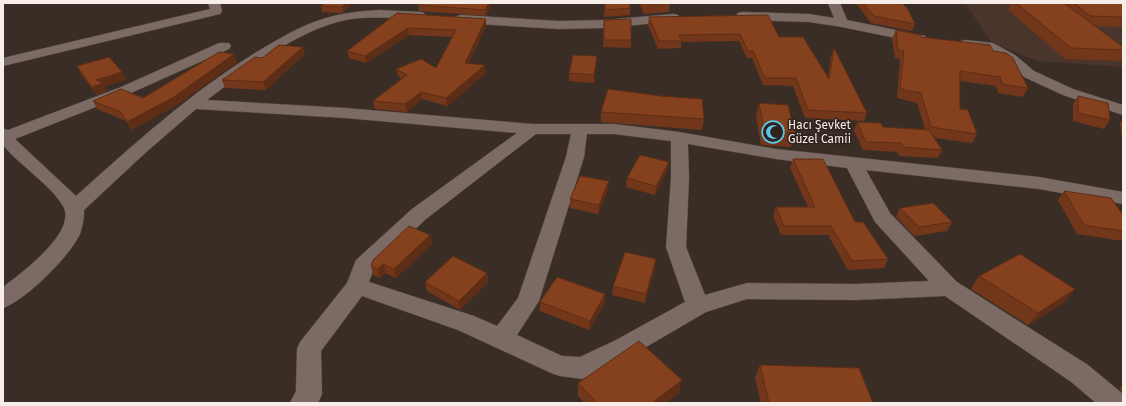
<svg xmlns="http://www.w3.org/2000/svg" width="1126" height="406" viewBox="0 0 1126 406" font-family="'Fira Sans',sans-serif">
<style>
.built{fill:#49352c}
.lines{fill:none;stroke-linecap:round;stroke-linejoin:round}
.minor-casing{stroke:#544943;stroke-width:1}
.minor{fill:#7b6b64;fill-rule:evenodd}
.wall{fill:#72371a}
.shaded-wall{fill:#5d2d15}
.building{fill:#85401e;stroke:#5d2d15}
.labels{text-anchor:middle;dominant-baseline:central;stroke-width:3;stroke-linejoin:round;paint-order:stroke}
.poi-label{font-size:12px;fill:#f7ede9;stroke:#30231d;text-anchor:start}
</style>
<rect width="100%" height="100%" fill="#3a2d26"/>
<path class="built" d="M 965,3 L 1123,3 L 1123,67 L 1036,61 L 991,42 Z"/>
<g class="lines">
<g class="minor-casing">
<path id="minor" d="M 208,3 L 220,3 L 222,11 L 220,14 L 3,66 L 3,58 L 210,9 Z
M 828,3 L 840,3 L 847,20 L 920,35 L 925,36 L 927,39 L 925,42 L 920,43 L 842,27 L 809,22 L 742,20 L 738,19 L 736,16 L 738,13 L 742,12 L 809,14 L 834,18 Z
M 380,10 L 420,12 L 424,13 L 426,16 L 424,19 L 420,20 C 394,18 366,15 341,21 C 293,33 245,71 207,100 L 345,108 L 532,124 L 614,124 L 679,132 L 776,149 L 1039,177 L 1123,192 L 1123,204 L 1039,189 L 866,170 L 890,213 L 957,282 L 1088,365 L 1123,394 L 1123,403 L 1096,403 L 1070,381 L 945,296 L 856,300 L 747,299 L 706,312 L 634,354 L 591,375 L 582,379 L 560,376 L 551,373 L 458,330 L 362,296 L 321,351 L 322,394 L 318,403 L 290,403 L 296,391 L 297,349 L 300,342 L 347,283 L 356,260 L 412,209 L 517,133 L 345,118 L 196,109 L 143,155 L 84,210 C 84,219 83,225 80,234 C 70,256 26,300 3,308 L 3,287 C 20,274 78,232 63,206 C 51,185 19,165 3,145 L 3,129 L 8,130 L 121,87 L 219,43 L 229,43 L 231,46 L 229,49 L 131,93 L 15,139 L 76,196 C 133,145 190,93 255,53 C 277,40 299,26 323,19 C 341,13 360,11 380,10 ZM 536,134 L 571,134 L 566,157 L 518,298 L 497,326 L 474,316 L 369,282 L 374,268 L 426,219 ZM 587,134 L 614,134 L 671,141 L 671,178 L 666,247 L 685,302 L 616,340 L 580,357 L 562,356 L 517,335 L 539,301 L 584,157 ZM 688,144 L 776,159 L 847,168 L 875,222 L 929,281 L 856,284 L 747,283 L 705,295 L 686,247 L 689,178 Z
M 674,14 L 678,15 L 680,18 L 678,21 L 604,28 L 559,29 L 461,23 L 457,22 L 455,19 L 457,16 L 461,15 L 559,21 L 604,20 Z
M 966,40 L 993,43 L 1015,55 L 1034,71 L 1073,89 L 1123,105 L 1123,115 L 1063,95 L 1024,77 L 1005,61 L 985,50 L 961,47 L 959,44 L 961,41 Z"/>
</g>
<use href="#minor" class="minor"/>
</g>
<path class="wall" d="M 324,3 L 352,3 L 343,13 L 322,12 L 321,6 Z
M 492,3 L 486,16 L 419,11 L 418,5 Z
M 605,3 L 630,8 L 630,15 L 604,17 Z
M 639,3 L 670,3 L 669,12 L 644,14 Z
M 856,3 L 902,3 L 915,24 L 912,31 L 871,23 Z
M 1012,3 L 1123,3 L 1123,27 L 1095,26 L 1123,47 L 1123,57 L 1121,61 L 1065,59 L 1008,10 Z
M 397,13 L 486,19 L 486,26 L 469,63 L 486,73 L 447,106 L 422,99 L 407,112 L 375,109 L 373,101 L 402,79 L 398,76 L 396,69 L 436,68 L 452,37 L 409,35 L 366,63 L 349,58 L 347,51 Z
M 649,17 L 779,37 L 828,78 L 831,56 L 834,48 L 867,113 L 864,121 L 805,118 L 793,86 L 763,85 L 752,58 L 747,58 L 739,41 L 681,42 L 681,48 L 658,49 L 648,25 Z
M 604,20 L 631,40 L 631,48 L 603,47 Z
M 896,30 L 921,37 L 993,51 L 1028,88 L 1023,97 L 998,93 L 996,86 L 960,81 L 960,109 L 977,134 L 972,143 L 934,138 L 942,150 L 938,158 L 899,156 L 897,152 L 863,150 L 854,131 L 857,122 L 883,127 L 925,129 L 917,103 L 897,98 L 900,59 L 895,58 L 892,39 Z
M 303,47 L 305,54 L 266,90 L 225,88 L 222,80 L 262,58 Z
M 234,54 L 237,62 L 177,105 L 131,130 L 126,121 L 97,109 L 93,101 L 143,98 Z
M 596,64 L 594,83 L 569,81 L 569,73 Z
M 77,66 L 122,72 L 126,80 L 105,86 L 107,91 L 97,95 L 81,74 Z
M 661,96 L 704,119 L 702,130 L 601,122 L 601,112 Z
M 1078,96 L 1110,120 L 1104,129 L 1073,121 L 1073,104 Z
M 759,103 L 795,133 L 791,147 L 761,145 L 756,117 Z
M 1123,119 L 1123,139 L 1122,139 L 1120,123 Z
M 793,159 L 855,222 L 888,259 L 884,268 L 848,270 L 828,235 L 781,235 L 773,216 L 776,207 L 808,207 L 790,168 Z
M 667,170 L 655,195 L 626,187 L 627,178 Z
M 609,181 L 608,190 L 598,214 L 570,208 L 570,199 Z
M 1064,191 L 1123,215 L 1123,241 L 1077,234 L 1058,200 Z
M 900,208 L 952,222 L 947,231 L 914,236 L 896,217 Z
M 430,235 L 432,244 L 396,278 L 386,273 L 380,278 L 373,275 L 371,266 Z
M 655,268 L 645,303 L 612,295 L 613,286 Z
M 487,273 L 488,282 L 460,310 L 427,291 L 425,282 Z
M 979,276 L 1075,289 L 1065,302 L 1028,325 L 971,289 Z
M 540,302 L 605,303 L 589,330 L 540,311 Z
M 760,365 L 873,403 L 761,403 L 755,378 Z
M 578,383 L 679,393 L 666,403 L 585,403 L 578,396 Z
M 1123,385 L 1123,392 L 1119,389 Z"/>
<path class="shaded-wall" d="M 345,3 L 352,3 L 343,13 L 342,7 Z
M 489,3 L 492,3 L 486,16 L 485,10 Z
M 486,19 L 486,26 L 466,70 L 465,63 Z
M 408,28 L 409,35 L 366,63 L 365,56 Z
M 303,47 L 305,54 L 266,90 L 263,82 Z
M 234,54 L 237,62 L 177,105 L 131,130 L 127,122 Z
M 597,56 L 596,64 L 594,83 L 594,75 Z
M 485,65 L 486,73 L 447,106 L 446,98 Z
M 122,72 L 126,80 L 105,86 L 107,91 L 97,95 L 92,87 L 96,80 Z
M 421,92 L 422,99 L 407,112 L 405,104 Z
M 669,162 L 667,170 L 655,195 L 656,186 Z
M 609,181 L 608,190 L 598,214 L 599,205 Z
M 430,235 L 432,244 L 396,278 L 394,269 Z
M 656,259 L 655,268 L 645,303 L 646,294 Z
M 383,264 L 386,273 L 380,278 L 378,269 Z
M 487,273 L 488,282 L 460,310 L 459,301 Z
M 1075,289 L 1065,302 L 1028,325 L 1038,313 Z
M 605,294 L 605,303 L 589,330 L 590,321 Z
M 682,380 L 679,393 L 666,403 L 652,403 Z"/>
<path class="building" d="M 324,3 L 345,3 L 342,7 L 321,6 Z
M 420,3 L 489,3 L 485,10 L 418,5 Z
M 605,3 L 630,3 L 630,8 L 605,10 Z
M 863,3 L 902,3 L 908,9 L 915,24 L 874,16 Z
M 1016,3 L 1064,3 L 1123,47 L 1123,50 L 1071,48 Z
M 1074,3 L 1123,3 L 1123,17 L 1090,16 Z
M 397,13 L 486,19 L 465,63 L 485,65 L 446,98 L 421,92 L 405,104 L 373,101 L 407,75 L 396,69 L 421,59 L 436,68 L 456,30 L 408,28 L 365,56 L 347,51 Z
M 768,15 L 779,37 L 803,37 L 829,79 L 834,48 L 867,113 L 808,110 L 796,78 L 765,78 L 753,51 L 748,51 L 740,34 L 679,35 L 682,41 L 659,41 L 649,17 Z
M 631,19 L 631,40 L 604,40 L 604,20 Z
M 896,30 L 920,35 L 921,37 L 990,45 L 993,51 L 1006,53 L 1013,58 L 1028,88 L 1002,84 L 1000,77 L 960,71 L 960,109 L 968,110 L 977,134 L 931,127 L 921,93 L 900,89 L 904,51 L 898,50 Z
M 279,45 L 303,47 L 263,82 L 222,80 L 255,57 L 262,58 Z
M 219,52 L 234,54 L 174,97 L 127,122 L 121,112 L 93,101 L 121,89 L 143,98 Z
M 573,55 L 597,56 L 594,75 L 569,73 Z
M 109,57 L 122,72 L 96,80 L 103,83 L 92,87 L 77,66 Z
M 608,89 L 661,96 L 702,99 L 704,119 L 601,112 Z
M 1078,96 L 1108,103 L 1110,120 L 1078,113 Z
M 759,103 L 788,105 L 795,133 L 764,130 Z
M 857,122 L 881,123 L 883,127 L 929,130 L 942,150 L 903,147 L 901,143 L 866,142 Z
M 640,155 L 669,162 L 656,186 L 627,178 Z
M 793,159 L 823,159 L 855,222 L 863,222 L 888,259 L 852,261 L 831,226 L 784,226 L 776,207 L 815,207 Z
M 580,176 L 609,181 L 599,205 L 570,199 Z
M 1064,191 L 1111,198 L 1123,215 L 1123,231 L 1084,225 Z
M 933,203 L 952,222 L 919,227 L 900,208 Z
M 409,226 L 430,235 L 394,269 L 383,264 L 378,269 L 371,266 L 373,260 Z
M 625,252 L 656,259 L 646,294 L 613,286 Z
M 1020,254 L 1075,289 L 1038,313 L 979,276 Z
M 453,256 L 487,273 L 459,301 L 425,282 Z
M 557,277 L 605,294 L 590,321 L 540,302 Z
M 639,341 L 682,380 L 652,403 L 597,403 L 578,383 Z
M 760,365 L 859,368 L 873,403 L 769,403 Z"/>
<defs>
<g id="mosque-ring" transform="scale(1.15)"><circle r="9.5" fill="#30231d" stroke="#5cc7e8" stroke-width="1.5"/><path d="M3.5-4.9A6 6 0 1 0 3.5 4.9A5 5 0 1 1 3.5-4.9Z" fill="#5cc7e8"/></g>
</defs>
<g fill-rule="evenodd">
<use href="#mosque-ring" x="773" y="132"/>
</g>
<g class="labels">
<g class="poi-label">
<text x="788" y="125">Hacı Şevket<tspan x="788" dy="14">Güzel Camii</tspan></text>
</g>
</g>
<rect width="1126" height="406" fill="none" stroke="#f7ede9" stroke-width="8"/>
</svg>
